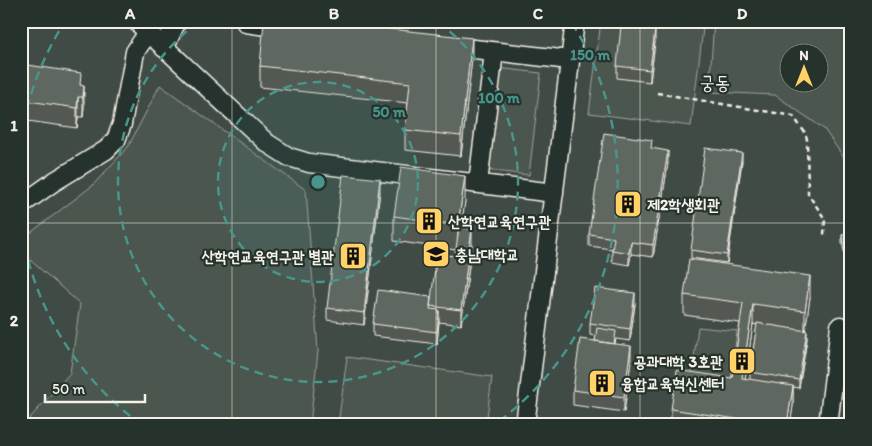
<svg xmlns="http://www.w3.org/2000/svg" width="872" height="446" viewBox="0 0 872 446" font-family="Itim,'Poor Story',sans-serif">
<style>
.built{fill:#404b44;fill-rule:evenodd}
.green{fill:#4c564f;stroke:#a0a49c;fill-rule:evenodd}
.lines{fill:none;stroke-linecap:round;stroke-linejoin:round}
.minor-casing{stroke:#f4f1e8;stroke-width:21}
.path{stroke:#f4f1e8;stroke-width:2.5;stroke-dasharray:5 4;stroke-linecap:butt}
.minor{stroke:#26332d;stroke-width:18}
.wall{fill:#525953;stroke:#f4f1e8;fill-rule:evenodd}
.shaded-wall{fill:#424944;stroke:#f4f1e8}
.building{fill:#5f6861;stroke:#f4f1e8}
.grid{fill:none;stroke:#f4f1e8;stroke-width:1;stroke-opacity:0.55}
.ring{fill:none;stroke:#48958c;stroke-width:2.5;stroke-dasharray:9 6}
.labels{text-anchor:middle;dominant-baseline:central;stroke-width:4.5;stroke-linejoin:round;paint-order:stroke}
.poi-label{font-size:16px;font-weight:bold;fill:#f4f1e8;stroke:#26332d;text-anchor:start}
.quarter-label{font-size:19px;fill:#f4f1e8;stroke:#26332d}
.centre{fill:#48958c;stroke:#26332d;stroke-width:2.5}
.ring-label{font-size:15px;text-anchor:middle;font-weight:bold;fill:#48958c;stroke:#26332d;stroke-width:4.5;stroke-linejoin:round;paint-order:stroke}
.neatline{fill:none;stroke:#f4f1e8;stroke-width:2}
.grid-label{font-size:16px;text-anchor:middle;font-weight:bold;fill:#f4f1e8}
</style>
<rect width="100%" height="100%" fill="#323e38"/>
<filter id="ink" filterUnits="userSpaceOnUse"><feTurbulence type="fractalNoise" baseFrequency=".02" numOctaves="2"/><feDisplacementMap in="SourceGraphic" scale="10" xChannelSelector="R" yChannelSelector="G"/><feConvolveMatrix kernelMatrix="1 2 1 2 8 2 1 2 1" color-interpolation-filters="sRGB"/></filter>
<g filter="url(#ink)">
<path class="built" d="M 21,21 L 851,21 L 851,425 L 21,425 ZM 790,52 L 820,52 L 820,82 L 790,82 Z"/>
<path class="green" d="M 601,21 L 704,21 L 691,126 L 589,113 Z
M 714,21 L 851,21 L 851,168 L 824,129 L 775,95 L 709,92 ZM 820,52 L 820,82 L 790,82 L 790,52 Z
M 488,67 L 541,73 L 529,175 L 476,169 Z
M 160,85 L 306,190 L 318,351 L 310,425 L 29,425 L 30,418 L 70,373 L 80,304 L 21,252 L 21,240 L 92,186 L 128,147 Z
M 698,327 L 737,331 L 731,379 L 692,374 Z
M 347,357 L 492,377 L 486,425 L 338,425 Z"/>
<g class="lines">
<g class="minor-casing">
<path id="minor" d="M 136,21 L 267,143 L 289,157 L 309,163 L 554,193
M 246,23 L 288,29
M 448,46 L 570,60
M 164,48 L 177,21
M 478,183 L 494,52
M 21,205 L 55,181 L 106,150 L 116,140 L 122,124 L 135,52 L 148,32
M 525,425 L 575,21
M 828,425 L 840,326"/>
</g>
<path class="path" d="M 657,93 L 793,116 L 806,134 L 807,140 L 808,194 L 825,219 L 824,235"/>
<use href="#minor" class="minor"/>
</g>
<path class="wall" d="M 655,42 L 650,82 L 617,78 L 617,66 Z
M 472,58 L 461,156 L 405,150 L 405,130 L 408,103 L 260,87 L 260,66 Z
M 21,64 L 81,85 L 84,106 L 83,117 L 78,117 L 77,128 L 21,120 Z
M 652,148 L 668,163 L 653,257 L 631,254 L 629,265 L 612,262 L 612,249 L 589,246 L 589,234 Z
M 742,161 L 727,263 L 691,258 L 691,250 Z
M 380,191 L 364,325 L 327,320 L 327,308 Z
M 465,201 L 461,227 L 472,244 L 461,325 L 439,322 L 437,344 L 373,336 L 373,324 L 431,297 L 455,256 L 456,250 L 394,241 L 394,216 Z
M 851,233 L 851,280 L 842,243 L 842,235 Z
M 684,295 L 810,297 L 805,331 L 807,339 L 799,388 L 793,387 L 793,406 L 790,425 L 671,425 L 671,409 L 732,378 L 740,323 L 684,315 ZM 753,324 L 757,325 L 750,372 L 750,380 L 745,379 Z
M 635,304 L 630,341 L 616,339 L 615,344 L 631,361 L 624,412 L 573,405 L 573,390 L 595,341 L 596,336 L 590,335 L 590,323 Z"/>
<path class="shaded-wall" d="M 21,21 L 24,21 L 21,39 Z
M 655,30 L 655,42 L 650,82 L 650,70 Z
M 472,38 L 472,58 L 461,156 L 461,136 Z
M 84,86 L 84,106 L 83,117 L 83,97 Z
M 78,97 L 78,117 L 77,128 L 77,108 Z
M 668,151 L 668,163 L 653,257 L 653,245 Z
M 742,153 L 742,161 L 727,263 L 727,255 Z
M 465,176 L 465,201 L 458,250 L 458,225 Z
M 380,179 L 380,191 L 364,325 L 364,313 Z
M 472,229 L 472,244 L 461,325 L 461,310 Z
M 631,242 L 631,254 L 629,265 L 629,253 Z
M 810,276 L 810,297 L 805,332 L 805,311 Z
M 635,293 L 635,304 L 630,341 L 630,329 Z
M 753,304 L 753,324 L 742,399 L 742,378 Z
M 439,310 L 439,322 L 437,344 L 437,332 Z
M 807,331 L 807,339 L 799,388 L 799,380 Z
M 631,346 L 631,361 L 624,412 L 624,397 Z
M 793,386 L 793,406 L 790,425 L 787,425 Z"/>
<path class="building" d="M 264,21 L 319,21 L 472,38 L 461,136 L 405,130 L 410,83 L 260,66 Z
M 621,26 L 655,30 L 650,70 L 617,66 Z
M 21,64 L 81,73 L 80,85 L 84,86 L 83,97 L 78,97 L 77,108 L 21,100 Z
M 604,133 L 652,140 L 651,148 L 668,151 L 653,245 L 631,242 L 629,253 L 612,250 L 614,238 L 589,234 Z
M 705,148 L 742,153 L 727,255 L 691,250 Z
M 401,167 L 465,176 L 458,225 L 394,216 Z
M 343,175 L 380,179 L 364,313 L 327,308 Z
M 459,227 L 472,229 L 461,310 L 430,306 L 437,254 L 455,256 Z
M 851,233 L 851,272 L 842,235 Z
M 689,259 L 810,276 L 805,311 L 753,304 L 742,378 L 793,386 L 787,425 L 776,425 L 671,409 L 677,370 L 732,378 L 743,303 L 684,295 Z
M 595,288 L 635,293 L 630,329 L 590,323 Z
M 378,290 L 431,297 L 430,309 L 439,310 L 437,332 L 373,324 Z
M 757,323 L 807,331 L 799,380 L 750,372 Z
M 597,328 L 616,331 L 614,344 L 595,341 Z
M 580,339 L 631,346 L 624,397 L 573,390 Z"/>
</g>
<path class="grid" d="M 232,21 L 232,425M 436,21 L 436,425M 640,21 L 640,425M 21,223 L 851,223"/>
<circle cx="318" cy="182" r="100" fill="#48958c" fill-opacity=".12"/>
<g class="ring">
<circle cx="318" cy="182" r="100"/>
<path d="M438 22A200 200 0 1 1 198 22"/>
<path d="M142 425A300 300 0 0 1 21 226M21 138A300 300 0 0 1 64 23M572 23A300 300 0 0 1 494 425"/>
</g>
<defs>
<g id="building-square" transform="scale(1.4375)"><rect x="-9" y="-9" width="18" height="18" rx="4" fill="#ffd166" stroke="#26332d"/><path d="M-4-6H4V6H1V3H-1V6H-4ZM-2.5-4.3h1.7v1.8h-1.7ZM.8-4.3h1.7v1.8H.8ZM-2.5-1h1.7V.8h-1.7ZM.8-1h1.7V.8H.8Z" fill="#111"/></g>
<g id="university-square" transform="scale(1.4375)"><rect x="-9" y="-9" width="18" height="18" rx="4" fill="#ffd166" stroke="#26332d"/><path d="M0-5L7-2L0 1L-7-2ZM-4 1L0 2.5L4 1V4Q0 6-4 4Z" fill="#111"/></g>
</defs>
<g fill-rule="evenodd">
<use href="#building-square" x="628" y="204"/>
<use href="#building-square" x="429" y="221"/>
<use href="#university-square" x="436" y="254"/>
<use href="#building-square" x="353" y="256"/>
<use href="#building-square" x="742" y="361"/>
<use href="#building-square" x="602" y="383"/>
</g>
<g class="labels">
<g class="poi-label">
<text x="647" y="204">제2학생회관</text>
<text x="448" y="221">산학연교육연구관</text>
<text x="455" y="254">충남대학교</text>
<text x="334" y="256" text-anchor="end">산학연교육연구관 별관</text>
<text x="723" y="361" text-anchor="end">공과대학 3호관</text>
<text x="621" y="383">융합교육혁신센터</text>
</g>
<g class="quarter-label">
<text x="715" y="82">궁동</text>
</g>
</g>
<circle cx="318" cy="182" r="8" class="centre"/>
<g class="ring-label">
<text x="590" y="60">150 m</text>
<text x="499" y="103">100 m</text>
<text x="389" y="117">50 m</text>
</g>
<rect width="872" height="446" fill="none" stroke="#26332d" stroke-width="55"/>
<g transform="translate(804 68)"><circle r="24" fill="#26332d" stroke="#787f78"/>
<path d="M0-4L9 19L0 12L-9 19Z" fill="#ffd166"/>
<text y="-8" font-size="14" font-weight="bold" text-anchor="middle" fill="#f4f1e8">N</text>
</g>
<path d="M45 394v8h100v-8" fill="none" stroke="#f4f1e8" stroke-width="2.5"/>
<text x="52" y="394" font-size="15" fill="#f4f1e8" stroke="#26332d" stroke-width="4" paint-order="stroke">50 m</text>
<rect x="28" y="28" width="816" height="390" class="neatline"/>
<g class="grid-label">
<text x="130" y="19">A</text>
<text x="334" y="19">B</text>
<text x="538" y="19">C</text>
<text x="742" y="19">D</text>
<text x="14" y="131">1</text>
<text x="14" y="326">2</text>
</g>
</svg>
